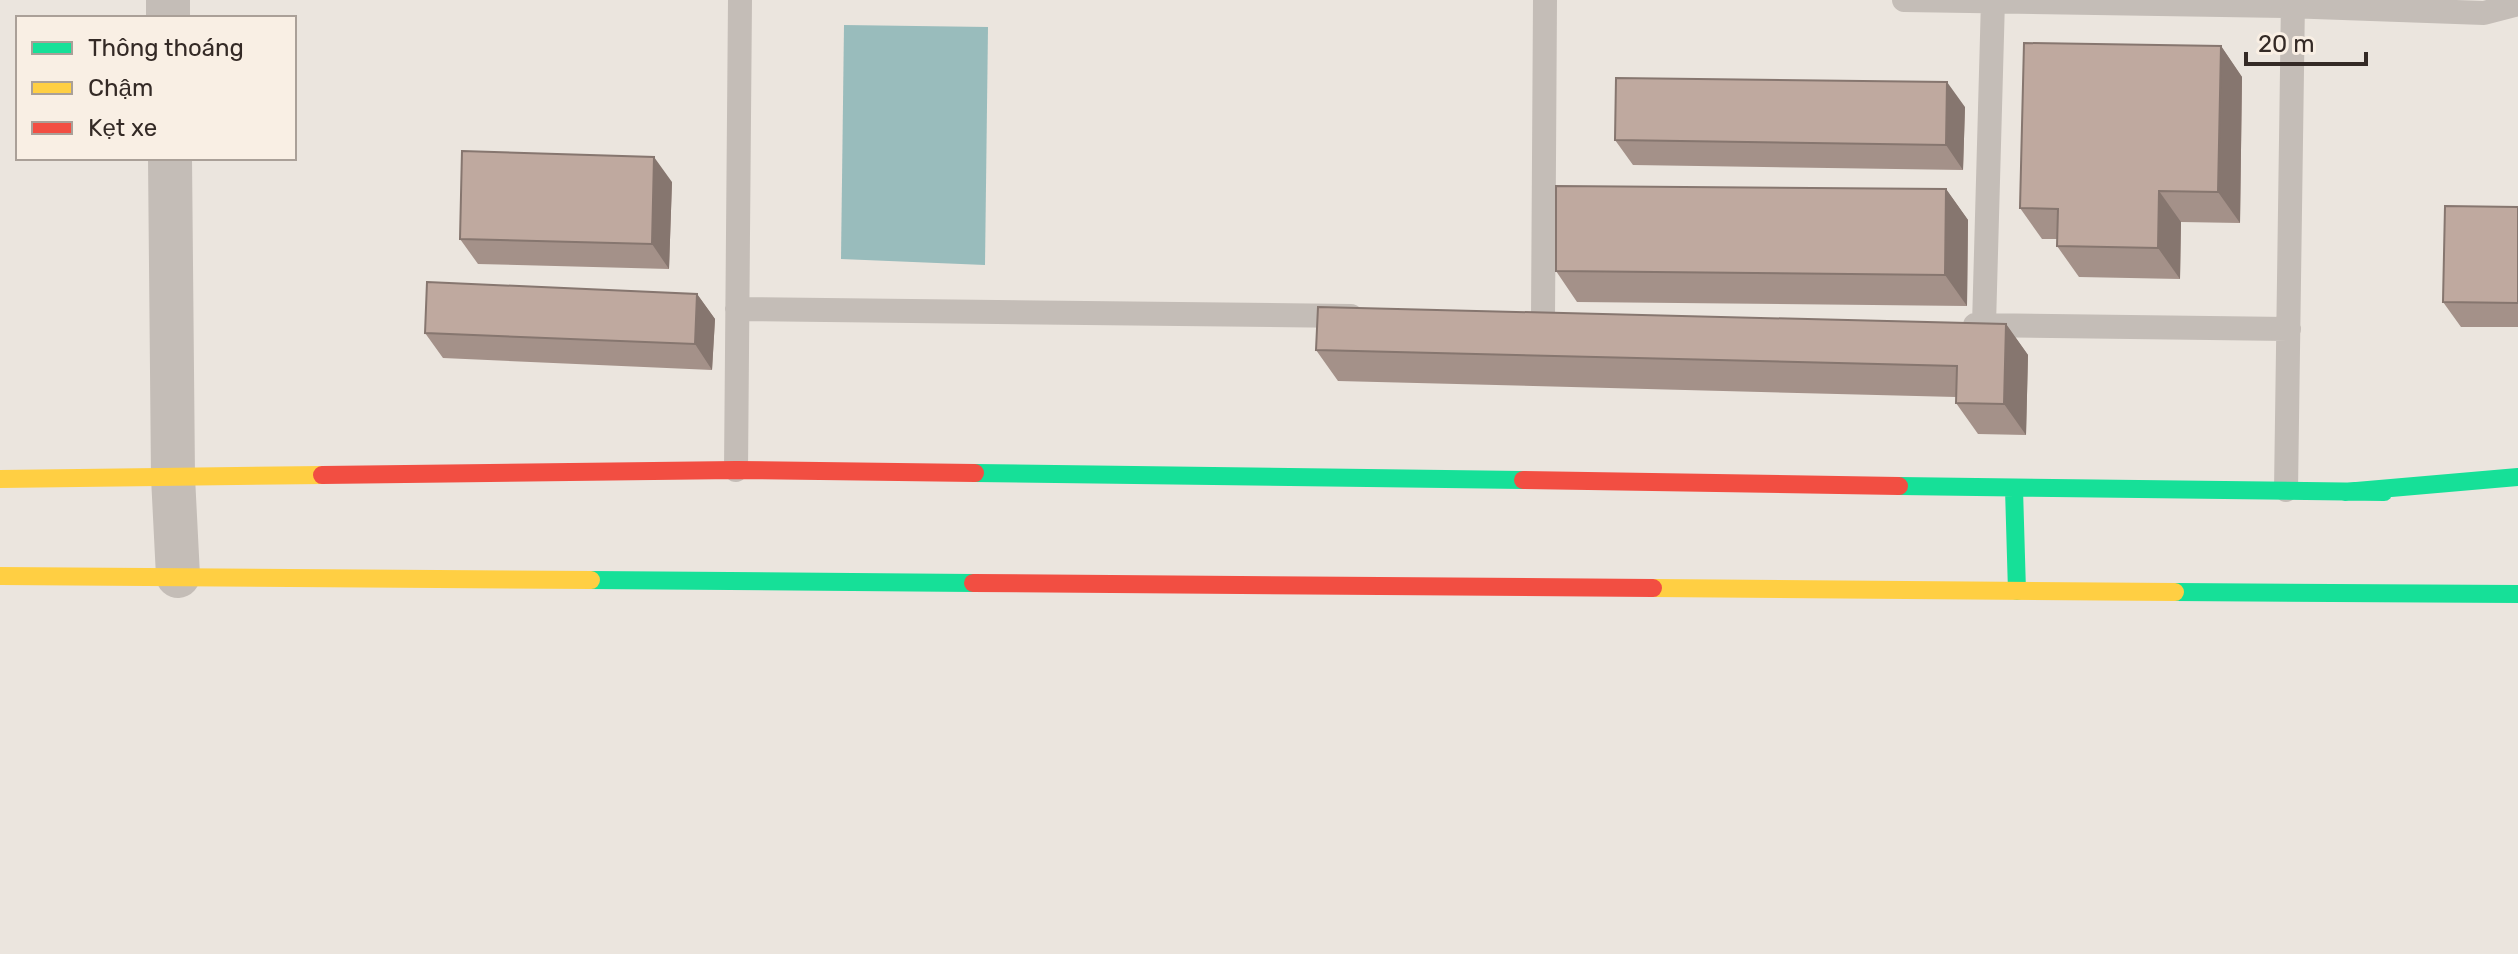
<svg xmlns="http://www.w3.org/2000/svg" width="2518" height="954" viewBox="0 0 2518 954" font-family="Rubik,sans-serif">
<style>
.water{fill:#99bcbc}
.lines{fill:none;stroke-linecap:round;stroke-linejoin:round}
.lane{stroke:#c4bdb7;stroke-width:24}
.street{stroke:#c4bdb7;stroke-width:44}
.fast{stroke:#16e098;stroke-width:18}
.slow{stroke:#ffcf43;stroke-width:18}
.jam{stroke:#f24e42;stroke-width:18}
.wall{fill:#a49189}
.shaded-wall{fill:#86766f}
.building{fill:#bfa99f;stroke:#86766f;stroke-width:2}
</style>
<rect width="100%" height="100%" fill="#ebe5de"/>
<path class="water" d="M 844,25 L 988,27 L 985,265 L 841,259 Z"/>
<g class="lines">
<path class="lane" d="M 1904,0 L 2285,6 L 2484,13 L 2518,4
M 737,309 L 1351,316
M 1543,318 L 1545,0
M 1975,325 L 2289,329
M 1984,325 L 1993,0
M 736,470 L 740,0
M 2286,490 L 2293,0"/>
<path class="street" d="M 168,0 L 168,18
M 170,158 L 173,477 L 178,576"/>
<path class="fast" d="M 975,473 L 1523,480
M 1899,486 L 2384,492
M 2014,489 L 2017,591
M 2345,492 L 2518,477
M 591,580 L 973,583
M 2175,592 L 2518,594"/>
<path class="slow" d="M 0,479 L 322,475
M 0,576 L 591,580
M 1653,588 L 2175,592"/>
<path class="jam" d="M 322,475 L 736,470 L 975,473
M 1523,480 L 1899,486
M 973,583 L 1653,588"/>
</g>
<path class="wall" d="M 2221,46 L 2242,77 L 2240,223 L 2181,222 L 2180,279 L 2079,277 L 2057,246 L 2057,239 L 2042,239 L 2020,208 Z
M 1965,107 L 1963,170 L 1633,165 L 1615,140 Z
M 672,182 L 669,269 L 478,264 L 460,239 Z
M 1946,189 L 1968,220 L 1967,306 L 1577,302 L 1556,271 Z
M 2518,207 L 2518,327 L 2461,327 L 2443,302 Z
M 697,294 L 715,319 L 712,370 L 443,358 L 425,333 Z
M 2006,324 L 2028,355 L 2026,435 L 1978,434 L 1956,403 L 1956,397 L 1338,381 L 1316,350 Z"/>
<path class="shaded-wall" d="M 2221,46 L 2242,77 L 2240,223 L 2218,192 Z
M 1947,82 L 1965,107 L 1963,170 L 1946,145 Z
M 654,157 L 672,182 L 669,269 L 652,244 Z
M 1946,189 L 1968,220 L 1967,306 L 1945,275 Z
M 2159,191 L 2181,222 L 2180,279 L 2158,248 Z
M 697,294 L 715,319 L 712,370 L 695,344 Z
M 2006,324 L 2028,355 L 2026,435 L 2004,404 Z"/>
<path class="building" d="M 2024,43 L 2221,46 L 2218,192 L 2159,191 L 2158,248 L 2057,246 L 2058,209 L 2020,208 Z
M 1616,78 L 1947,82 L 1946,145 L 1615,140 Z
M 462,151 L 654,157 L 652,244 L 460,239 Z
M 1556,186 L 1946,189 L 1945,275 L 1556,271 Z
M 2445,206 L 2518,207 L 2518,303 L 2443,302 Z
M 427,282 L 697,294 L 695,344 L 425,333 Z
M 1318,307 L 2006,324 L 2004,404 L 1956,403 L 1957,366 L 1316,350 Z"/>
<rect x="16" y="16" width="280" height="144" fill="#f9efe4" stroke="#aaa098" stroke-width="2"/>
<rect x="32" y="42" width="40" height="12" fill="#16e098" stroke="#aaa098" stroke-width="2"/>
<text x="88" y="56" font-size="24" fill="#342a26">Thông thoáng</text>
<rect x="32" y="82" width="40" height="12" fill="#ffcf43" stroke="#aaa098" stroke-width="2"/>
<text x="88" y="96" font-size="24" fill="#342a26">Chậm</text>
<rect x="32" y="122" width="40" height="12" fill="#f24e42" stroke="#aaa098" stroke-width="2"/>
<text x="88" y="136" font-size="24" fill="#342a26">Kẹt xe</text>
<path d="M2246 52v12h120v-12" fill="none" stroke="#342a26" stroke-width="4"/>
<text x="2258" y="52" font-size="24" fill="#342a26" stroke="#f9efe4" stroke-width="6" paint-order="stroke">20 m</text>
</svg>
